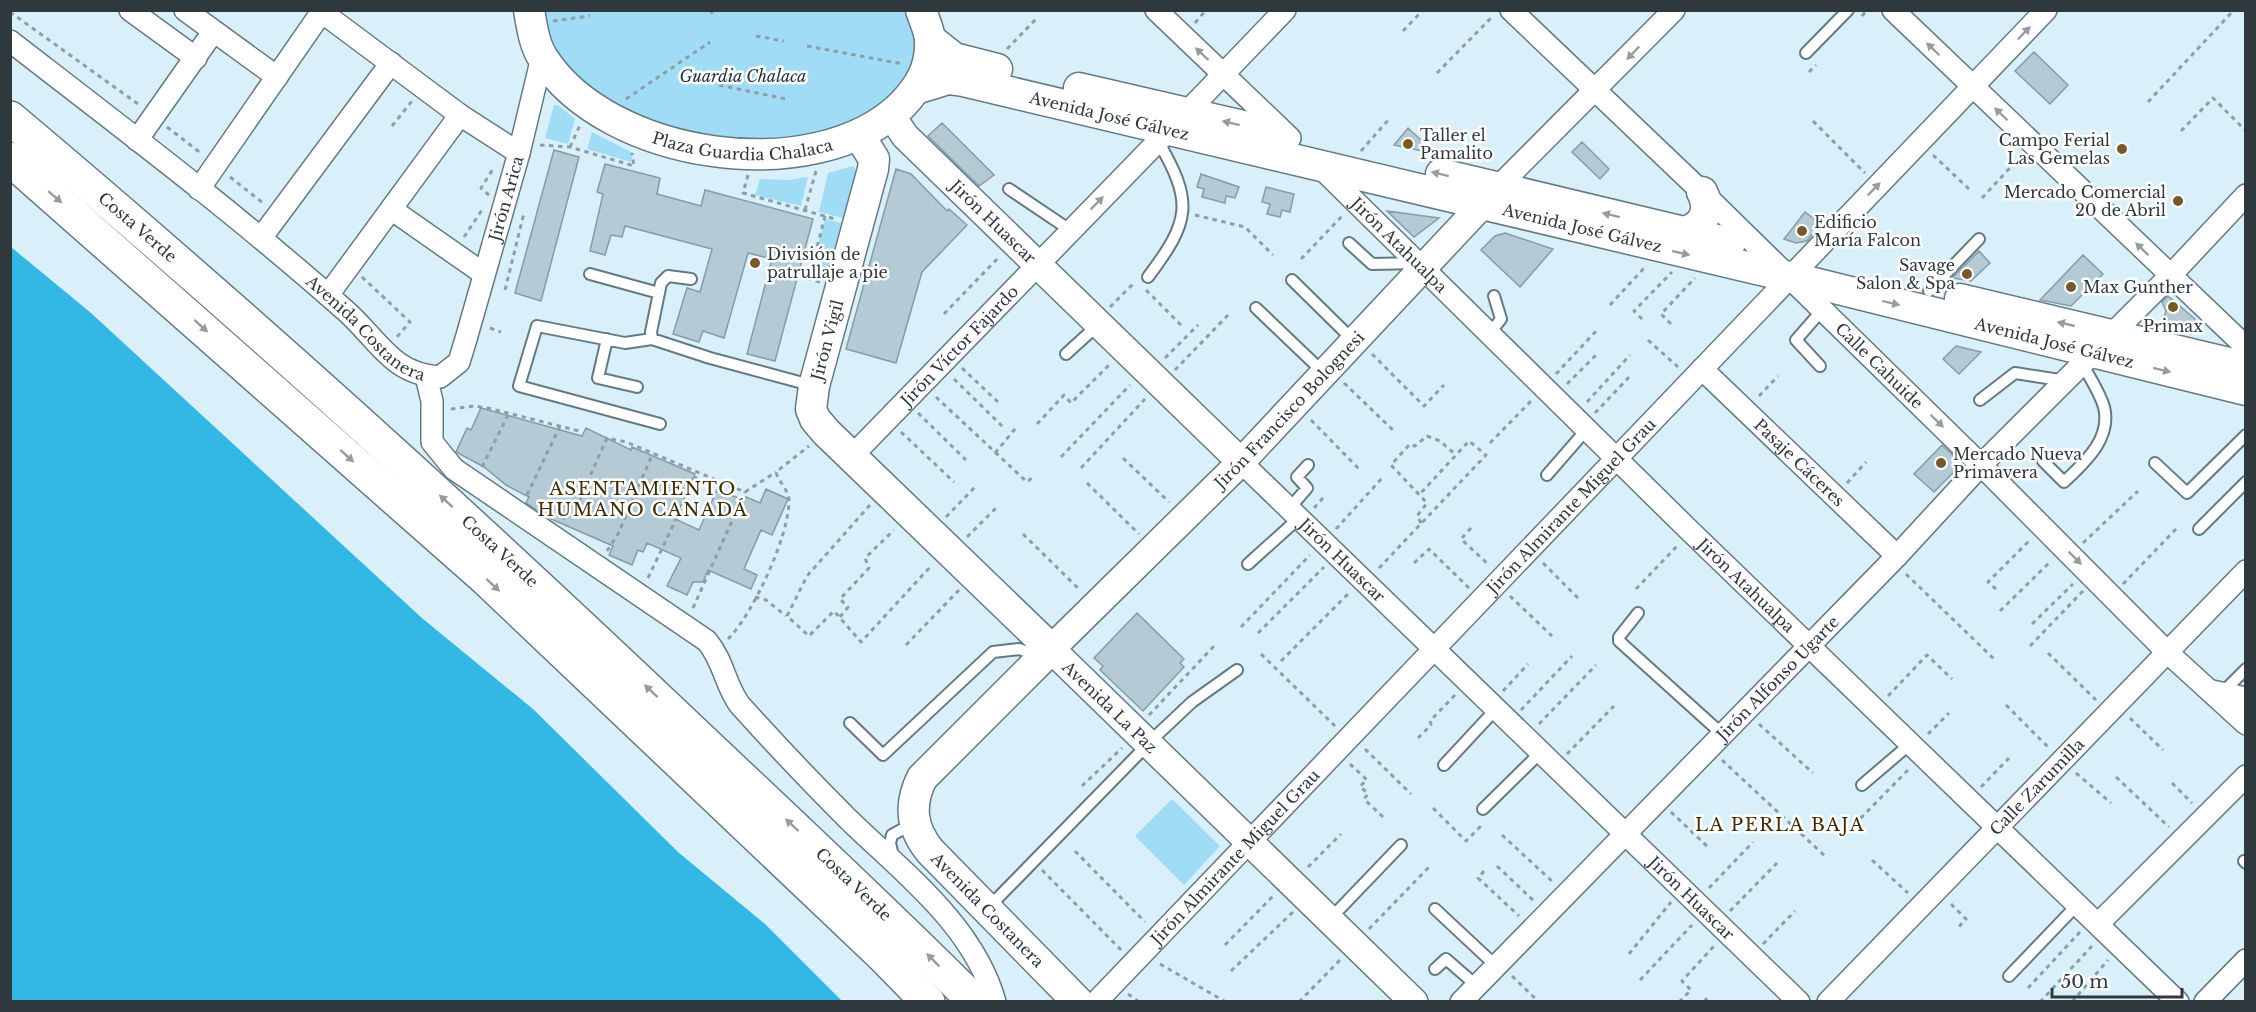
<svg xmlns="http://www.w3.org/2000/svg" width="2256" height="1012" viewBox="0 0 2256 1012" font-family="'Libre Baskerville',serif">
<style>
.green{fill:#a1dcf6}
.water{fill:#33b8e6}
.building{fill:#b4cad4;stroke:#869ba5;stroke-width:1.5}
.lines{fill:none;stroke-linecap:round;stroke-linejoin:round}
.service-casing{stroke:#657983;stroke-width:14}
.minor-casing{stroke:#657983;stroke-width:24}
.tertiary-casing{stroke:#657983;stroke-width:30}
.secondary-casing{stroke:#657983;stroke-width:33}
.trunk-casing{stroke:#657983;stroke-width:36}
.path{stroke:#8d9ea5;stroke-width:3;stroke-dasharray:4.5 4.5;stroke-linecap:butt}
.service{stroke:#fff;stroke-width:10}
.minor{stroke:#fff;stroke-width:21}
.tertiary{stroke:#fff;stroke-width:27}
.secondary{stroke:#fff;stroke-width:30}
.trunk{stroke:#fff;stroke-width:33}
.oneway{fill:#979c9e}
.poi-dot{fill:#75582b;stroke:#fff;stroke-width:2}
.labels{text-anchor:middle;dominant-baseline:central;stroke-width:5;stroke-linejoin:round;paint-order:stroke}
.park-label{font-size:16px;font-style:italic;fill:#1d323b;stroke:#fff}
.street-label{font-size:16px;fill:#2f383c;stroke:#fff}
.poi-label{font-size:16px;fill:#2f383c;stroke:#fff;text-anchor:start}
.neighbourhood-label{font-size:18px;letter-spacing:1.5px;fill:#412b05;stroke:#fff}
</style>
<rect width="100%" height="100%" fill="#d9f0fa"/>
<path class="green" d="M 540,11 L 903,11 C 920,31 922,56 907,77 C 901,86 895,100 886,106 C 849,131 787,146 743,144 C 730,143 715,138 703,136 C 632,121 556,87 540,11 Z
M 554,105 L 558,105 L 575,119 L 568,144 L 545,138 Z
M 592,132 L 633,153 L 631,162 L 587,149 Z
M 853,166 L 856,170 L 843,218 L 819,212 L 828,173 Z
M 808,177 L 801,206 L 755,195 L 760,179 L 788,180 Z
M 825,219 L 841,223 L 826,281 L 813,277 L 814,273 L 811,272 Z
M 1172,799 L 1220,846 L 1184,885 L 1135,836 Z"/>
<path class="water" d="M 11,247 L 91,313 L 423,619 L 533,709 L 678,852 L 765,924 L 842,1001 L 11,1001 Z"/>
<path class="building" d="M 2034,52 L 2068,85 L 2050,104 L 2015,71 Z
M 942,123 L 994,175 L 979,186 L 928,136 Z
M 1408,128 L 1436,154 L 1394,145 Z
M 1582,142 L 1609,169 L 1600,179 L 1572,152 Z
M 554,150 L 579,157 L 541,301 L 515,293 Z
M 605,164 L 660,178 L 657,194 L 701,206 L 705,190 L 813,219 L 775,361 L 747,354 L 772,259 L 748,253 L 724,338 L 703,331 L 699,342 L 673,334 L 687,288 L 700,292 L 712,249 L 625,226 L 622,237 L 611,235 L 605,255 L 590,251 L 603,194 L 597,192 Z
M 896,169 L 911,174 L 947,211 L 949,209 L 967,225 L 922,272 L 896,363 L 846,349 Z
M 1201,174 L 1239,187 L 1235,198 L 1226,196 L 1225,203 L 1202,197 L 1204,189 L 1197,187 Z
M 1266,187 L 1294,194 L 1290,212 L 1282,210 L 1280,217 L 1267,214 L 1270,204 L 1262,202 Z
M 1387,211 L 1439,218 L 1414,237 Z
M 1805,212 L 1821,224 L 1807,241 L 1796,243 L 1784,239 Z
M 1505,233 L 1553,249 L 1520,287 L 1481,250 L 1495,236 Z
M 1979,251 L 1990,263 L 1971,281 L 1952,278 Z
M 2083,255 L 2103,274 L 2071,306 L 2040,300 Z
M 2168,296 L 2195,319 L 2192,334 L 2162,326 L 2166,311 L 2162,302 Z
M 1956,346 L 1981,352 L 1959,374 L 1943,359 Z
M 481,408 L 582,436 L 586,428 L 631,450 L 632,447 L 695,474 L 675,519 L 699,530 L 717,490 L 744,500 L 746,497 L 760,503 L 766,489 L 788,499 L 772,535 L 761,530 L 744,569 L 757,575 L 751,589 L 708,570 L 703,582 L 693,582 L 687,595 L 667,586 L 681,558 L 647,543 L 643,552 L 638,550 L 632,565 L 609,555 L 613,546 L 549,518 L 526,503 L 529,497 L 506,485 L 484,467 L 456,452 L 467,428 L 471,430 Z
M 1942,445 L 1958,460 L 1957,469 L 1934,492 L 1914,474 Z
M 1137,613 L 1184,659 L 1180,663 L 1184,667 L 1143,711 L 1100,670 L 1103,666 L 1094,658 Z"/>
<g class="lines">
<g class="service-casing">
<path id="service" d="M 1806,53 L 1848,10
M 1009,189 L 1070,230
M 1349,243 L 1372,264 L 1418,263
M 590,274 L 659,293
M 1148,277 C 1190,221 1194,203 1158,141
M 691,279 L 668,276 L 661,283 L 651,332 L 652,339 L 710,358 L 814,386
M 1292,280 L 1354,341
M 1929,291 L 1979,239
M 1256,308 L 1323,372
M 1490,333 L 1501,319 L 1494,296
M 607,339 L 598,378 L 637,387
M 652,339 L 625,343 L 537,326 L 519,386 L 660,424
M 1066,354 L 1099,324
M 1820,366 L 1796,340 L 1823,309
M 1980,400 L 2015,373 L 2066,381
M 2043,461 L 2064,482 C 2084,463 2112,439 2104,407 C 2100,393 2090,378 2083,365
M 2155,463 L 2187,493 L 2246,435
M 1547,475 L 1587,429
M 1289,509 L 1307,488 L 1297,477 L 1308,465
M 2199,529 L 2246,482
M 1248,564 L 1299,518
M 1638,613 L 1619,637 L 1619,641 L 1722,734
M 2222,693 L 2246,669
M 850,723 L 883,755 L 993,652 L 1019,649 L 1040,656
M 1444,765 L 1496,709
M 1862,785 L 1910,744
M 1483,809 L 1541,752
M 893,856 L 890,843 L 892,835 L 914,823
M 2244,861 L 2246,863
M 989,907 L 1158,734 L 1192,702 L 1237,670
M 1435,909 L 1496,966
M 1330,919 L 1401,845
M 1435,969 L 1446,959 L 1477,986
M 2009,976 L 2078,904"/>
</g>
<g class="minor-casing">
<g id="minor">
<path d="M 130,10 L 196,58"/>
<path d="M 185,10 L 277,77"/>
<path d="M 319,10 L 460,115 L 519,153"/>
<path d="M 1156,10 L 1290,138"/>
<path id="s1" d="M 1511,10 L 1702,192 L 1981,465 L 2167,652 L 2246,724"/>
<path d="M 1893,10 L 2246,347"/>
<path id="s2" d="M 10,41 C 124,129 239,216 347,312 C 379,341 393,375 440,377 L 459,362 L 466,339 L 519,153 L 542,57"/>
<path d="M 1186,113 L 1285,10"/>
<path d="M 137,140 L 213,32"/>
<path id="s3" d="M 1318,165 L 1691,532 L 2178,1002"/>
<path d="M 1497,188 L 1674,10"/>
<path d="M 199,189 L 323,10"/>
<path d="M 391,209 L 484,274"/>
<path d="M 261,238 L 391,63"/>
<path d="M 328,295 L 460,115"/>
<path id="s4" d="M 1702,369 L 1897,556"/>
<path d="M 426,376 L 432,401 L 432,442 L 454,469 L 707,641 C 724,662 724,682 739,704 C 774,743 810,781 847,818 C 901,871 974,925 995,1002"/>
<path id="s5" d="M 852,456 L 1168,131"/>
<path id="s6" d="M 1241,462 L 1799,1002"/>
<path d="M 2212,691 L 2246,698"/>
<path d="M 2099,923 L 2246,776"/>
<path id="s7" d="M 1096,1002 L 2046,10"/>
<path id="s8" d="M 1461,1002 L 1897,556 L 1981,465 L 2170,276 L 2246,195"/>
<path id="s9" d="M 1828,1002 L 2246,571"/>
<path d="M 2205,1002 L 2246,960"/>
</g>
</g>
<g class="tertiary-casing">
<g id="tertiary">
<path id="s10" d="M 891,115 L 905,136 L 1241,462"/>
<path id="s11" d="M 1414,1002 L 1051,649 L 1241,462 L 1495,191"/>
</g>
</g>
<g class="secondary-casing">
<g id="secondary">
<path id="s12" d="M 529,10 C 532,27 534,44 543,58 C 607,159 815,190 902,105 C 920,86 931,68 930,41 C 930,31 924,20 921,10"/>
<path d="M 930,39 L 954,58 L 997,69"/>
<path id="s13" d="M 919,88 L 948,79 L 963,81 L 1790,277 L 2246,390"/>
<path d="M 1079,88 L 1269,132"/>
<path id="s14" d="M 859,135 L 874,159 L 873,169 L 814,386 L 811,409 L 815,419 L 826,432 L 1051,649 L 922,778 C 909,804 911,828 930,851 L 1078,1002"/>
<path d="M 1441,174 L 1730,243"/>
<path d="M 1685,232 C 1703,226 1712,211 1702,192"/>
<path d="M 1960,299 L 2246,367"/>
</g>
</g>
<g class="trunk-casing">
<g id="trunk">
<path id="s15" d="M 10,118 C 243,314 469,519 690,729 C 785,819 882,909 975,1002"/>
<path d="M 10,159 L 486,579 L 882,955 L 928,1002"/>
</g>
</g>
<path class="path" d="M 710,10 L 714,16
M 10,12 L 138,104
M 1862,16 L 1867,10
M 553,21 L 590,16
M 1195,23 L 1206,10
M 1403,31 L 1423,10
M 756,36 L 784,41
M 807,46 L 903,64
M 1007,49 L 1037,18
M 1809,72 L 1816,65
M 1437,73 L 1493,16
M 719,85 L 786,99
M 626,99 L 710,42
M 2148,102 L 2234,10
M 1813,121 L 1865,173
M 392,126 L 412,101
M 167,127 L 202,154
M 2181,131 L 2213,98 L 2246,131
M 540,145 L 570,147 L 634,166 L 632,153
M 570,147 L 581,123
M 1361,151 L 1390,118
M 1933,155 L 1969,189
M 748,175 L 743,193 L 835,219
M 230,177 L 263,203
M 489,195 L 481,188 L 493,169
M 1982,198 L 2020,157
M 805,210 L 816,171
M 1195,215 L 1245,227 L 1273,255
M 464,237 L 482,210
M 1301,259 L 1343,215
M 362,277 L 410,322 L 396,338
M 820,282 L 809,279 L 825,216
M 505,290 L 524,213
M 1146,290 L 1181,325
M 1610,305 L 1645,267
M 1110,307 L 1135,282
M 944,314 L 999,257
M 1642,319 L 1634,311 L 1672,272
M 1671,324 L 1661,314 L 1695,278
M 490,328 L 501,332
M 1648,340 L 1678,367
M 1372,354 L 1424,406 L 1444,385
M 1165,358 L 1198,325
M 962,368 L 998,402
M 1175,370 L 1229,314
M 1556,374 L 1598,329
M 954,379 L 1002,426
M 1344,383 L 1395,432
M 1567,384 L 1598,353
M 1759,396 L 1778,376
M 936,397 L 1027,482 L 1034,476
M 1587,402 L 1630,355
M 451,409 L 474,406 L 488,408 L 579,431
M 918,413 L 966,460
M 1595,413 L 1631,375
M 1311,420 L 1360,470
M 1037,424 L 1064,395 L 1071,403 L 1110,364
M 901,432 L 954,482
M 1490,443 L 1531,401
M 995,453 L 1015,429
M 1061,457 L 1130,385
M 1123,458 L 1169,502
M 482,467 L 509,413
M 1081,468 L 1145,399
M 1087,483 L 1139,534
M 1847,483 L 1866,462
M 527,495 L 560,426
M 870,505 L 807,576 L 787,616 L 809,636 L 834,611 L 861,642 L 931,566
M 1314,508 L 1323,498
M 946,517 L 976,486
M 563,520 L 568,509 L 580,499 L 607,438 L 626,442 L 745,492 L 776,472
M 1421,523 L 1417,516 L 1427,503 L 1391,465 L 1410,444 L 1415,446 L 1427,436 L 1440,441 L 1456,455
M 1471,528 L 1461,539 L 1489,565
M 1336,529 L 1383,477
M 1023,534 L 1080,590
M 967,537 L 997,507
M 2083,543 L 2138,491
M 607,551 L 618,534 L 653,453
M 1414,563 L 1429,549 L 1469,588
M 1543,563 L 1580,600
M 1379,568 L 1486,455 L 1469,441 L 1419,495
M 1906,574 L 1995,660
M 648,578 L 698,473
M 2123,584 L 2176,529
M 1636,589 L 1678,545
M 1996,589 L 1988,582 L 2030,540
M 1510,596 L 1552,636
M 755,597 L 766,600 L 786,616
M 693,608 L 745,492
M 2000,611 L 2050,562
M 840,617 L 848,607 L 840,599 L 869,568 L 865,558 L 894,530
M 2032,624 L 2073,584
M 1241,627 L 1310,555
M 1258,633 L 1324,567
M 728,639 C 753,614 789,536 789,501 C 789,490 779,483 776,472 L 809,446
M 906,645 L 959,590
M 2030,646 L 2083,591
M 2048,653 L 2096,700
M 1261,654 L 1335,726
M 1281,661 L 1350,592
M 1503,691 L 1528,664
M 1888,696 L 1927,655 L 1952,679
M 2006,705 L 2049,748
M 1521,710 L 1572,656
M 1149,715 L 1216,644
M 2130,718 L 2163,750
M 1539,724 L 1596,665
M 1759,724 L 1813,773
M 1928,734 L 1949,713
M 1418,738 L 1431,725 L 1430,721 L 1456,694
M 1365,749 L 1411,794
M 1567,754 L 1614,706
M 1722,760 L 1826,857
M 1350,764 L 1367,780 L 1360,786 L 1368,794 L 1364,799 L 1383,817
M 2076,773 L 2111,803
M 2116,777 L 2169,827
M 2172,783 L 2192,803
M 1082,786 L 1122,748
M 1981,787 L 2009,758
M 1433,808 L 1466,841 L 1483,824
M 1671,812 L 1709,848
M 1848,831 L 1910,768
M 1502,835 L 1554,883
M 1075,851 L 1145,922
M 1872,860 L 1908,893
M 1497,866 L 1535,902
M 1308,867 L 1341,834
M 1042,870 L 1122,951
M 1484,871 L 1478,878 L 1519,916
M 1709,888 L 1753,842
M 1951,904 L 1966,919 L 1956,930
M 1730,911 L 1777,863
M 1369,929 L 1430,866
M 1763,944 L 1795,911
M 1225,945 L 1274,895
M 1629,954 L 1671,902
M 1160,964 L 1226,1002
M 1231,971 L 1293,912
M 1512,976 L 1539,1002
M 1640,980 L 1692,925
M 2028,988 L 2080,932
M 1128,994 L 1139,1002
M 1705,998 L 1708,1002
M 1299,1002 L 1340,960
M 1679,1002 L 1691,990 L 1682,981 L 1714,946
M 2040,1002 L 2092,946
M 2072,1002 L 2108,960"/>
<use href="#service" class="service"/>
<use href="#minor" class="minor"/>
<use href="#tertiary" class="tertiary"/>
<use href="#secondary" class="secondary"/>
<use href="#trunk" class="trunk"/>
</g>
<defs><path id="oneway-solid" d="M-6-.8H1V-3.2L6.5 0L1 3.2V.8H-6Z" transform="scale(1.5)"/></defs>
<g class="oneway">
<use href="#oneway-solid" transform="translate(2024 33) rotate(-46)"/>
<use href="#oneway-solid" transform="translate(1933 49) rotate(-136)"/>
<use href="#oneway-solid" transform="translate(1633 53) rotate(134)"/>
<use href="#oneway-solid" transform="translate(1202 54) rotate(-137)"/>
<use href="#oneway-solid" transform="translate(2001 114) rotate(-136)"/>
<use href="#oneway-solid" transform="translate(1231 123) rotate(-166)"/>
<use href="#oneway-solid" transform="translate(1440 174) rotate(-166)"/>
<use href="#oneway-solid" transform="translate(1874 189) rotate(-46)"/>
<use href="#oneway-solid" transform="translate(55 197) rotate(41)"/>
<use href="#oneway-solid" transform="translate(1097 203) rotate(-45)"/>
<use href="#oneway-solid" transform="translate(1611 215) rotate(-166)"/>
<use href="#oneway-solid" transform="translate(2142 249) rotate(-136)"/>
<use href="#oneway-solid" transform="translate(1681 253) rotate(13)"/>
<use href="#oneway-solid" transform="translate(1891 303) rotate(14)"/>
<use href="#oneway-solid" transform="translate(2066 324) rotate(-167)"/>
<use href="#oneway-solid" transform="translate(201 326) rotate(42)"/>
<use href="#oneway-solid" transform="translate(2162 370) rotate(14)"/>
<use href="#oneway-solid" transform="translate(1937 421) rotate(44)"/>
<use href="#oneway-solid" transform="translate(347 456) rotate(42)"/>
<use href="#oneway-solid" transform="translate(446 501) rotate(-138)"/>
<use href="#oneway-solid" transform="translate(2075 558) rotate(45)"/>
<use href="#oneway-solid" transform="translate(493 585) rotate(43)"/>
<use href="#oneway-solid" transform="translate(651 691) rotate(-137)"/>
<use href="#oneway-solid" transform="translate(792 825) rotate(-137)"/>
<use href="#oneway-solid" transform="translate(933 960) rotate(-135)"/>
</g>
<g class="poi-dot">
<circle cx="1408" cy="144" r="6"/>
<circle cx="2122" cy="149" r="6"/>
<circle cx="2178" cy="201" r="6"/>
<circle cx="1802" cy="231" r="6"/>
<circle cx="755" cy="263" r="6"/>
<circle cx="1967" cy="274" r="6"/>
<circle cx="2071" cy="287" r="6"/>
<circle cx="2173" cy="307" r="6"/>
<circle cx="1941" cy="463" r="6"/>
</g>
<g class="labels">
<g class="park-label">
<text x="743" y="76">Guardia Chalaca</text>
</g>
<g class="street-label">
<text stroke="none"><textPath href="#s13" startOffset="196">Avenida José Gálvez</textPath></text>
<text stroke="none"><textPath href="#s12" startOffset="279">Plaza Guardia Chalaca</textPath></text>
<text stroke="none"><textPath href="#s2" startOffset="744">Jirón Arica</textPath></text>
<text stroke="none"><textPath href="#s10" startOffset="148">Jirón Huascar</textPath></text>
<text stroke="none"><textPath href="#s15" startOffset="168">Costa Verde</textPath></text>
<text stroke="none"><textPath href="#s13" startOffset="682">Avenida José Gálvez</textPath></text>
<text stroke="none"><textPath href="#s3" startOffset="114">Jirón Atahualpa</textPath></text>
<text stroke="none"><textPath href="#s2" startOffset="458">Avenida Costanera</textPath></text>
<text transform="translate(827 340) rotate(-75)">Jirón Vigil</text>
<text stroke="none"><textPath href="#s13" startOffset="1168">Avenida José Gálvez</textPath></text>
<text stroke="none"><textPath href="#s5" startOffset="154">Jirón Víctor Fajardo</textPath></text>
<text stroke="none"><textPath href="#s1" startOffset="512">Calle Cahuide</textPath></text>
<text stroke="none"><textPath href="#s11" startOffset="844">Jirón Francisco Bolognesi</textPath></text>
<text stroke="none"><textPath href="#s4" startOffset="135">Pasaje Cáceres</textPath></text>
<text stroke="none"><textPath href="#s7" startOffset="687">Jirón Almirante Miguel Grau</textPath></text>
<text stroke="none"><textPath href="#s15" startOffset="654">Costa Verde</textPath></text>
<text stroke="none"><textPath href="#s6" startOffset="141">Jirón Huascar</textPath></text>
<text stroke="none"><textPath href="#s3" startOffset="600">Jirón Atahualpa</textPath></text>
<text stroke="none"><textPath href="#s8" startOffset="453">Jirón Alfonso Ugarte</textPath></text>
<text transform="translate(1110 707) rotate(44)">Avenida La Paz</text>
<text stroke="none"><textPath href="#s9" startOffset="300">Calle Zarumilla</textPath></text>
<text stroke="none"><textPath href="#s7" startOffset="201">Jirón Almirante Miguel Grau</textPath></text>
<text stroke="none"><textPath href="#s15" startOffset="1140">Costa Verde</textPath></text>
<text stroke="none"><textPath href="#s6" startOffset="627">Jirón Huascar</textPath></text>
<text stroke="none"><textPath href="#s14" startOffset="970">Avenida Costanera</textPath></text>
</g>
<g class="poi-label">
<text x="1420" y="135">Taller el<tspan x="1420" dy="18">Pamalito</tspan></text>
<text x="2110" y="140" text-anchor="end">Campo Ferial<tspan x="2110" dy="18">Las Gemelas</tspan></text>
<text x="2166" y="192" text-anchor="end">Mercado Comercial<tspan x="2166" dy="18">20 de Abril</tspan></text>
<text x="1814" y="222">Edificio<tspan x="1814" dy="18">María Falcon</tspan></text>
<text x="767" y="254">División de<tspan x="767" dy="18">patrullaje a pie</tspan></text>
<text x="1955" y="265" text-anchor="end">Savage<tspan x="1955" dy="18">Salon &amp; Spa</tspan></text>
<text x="2083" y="287">Max Gunther</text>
<text x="2173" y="326" text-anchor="middle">Primax</text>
<text x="1953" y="454">Mercado Nueva<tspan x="1953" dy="18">Primavera</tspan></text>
</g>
<g class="neighbourhood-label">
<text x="643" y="489">ASENTAMIENTO<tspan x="643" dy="21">HUMANO CANADÁ</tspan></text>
<text x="1780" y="825">LA PERLA BAJA</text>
</g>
</g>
<rect width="2256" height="1012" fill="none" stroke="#2f383c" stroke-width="24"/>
<path d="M2052 988v9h130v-9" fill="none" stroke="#2f383c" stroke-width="3"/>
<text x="2061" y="988" font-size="18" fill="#2f383c" stroke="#ffffff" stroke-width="4.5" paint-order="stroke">50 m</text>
</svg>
